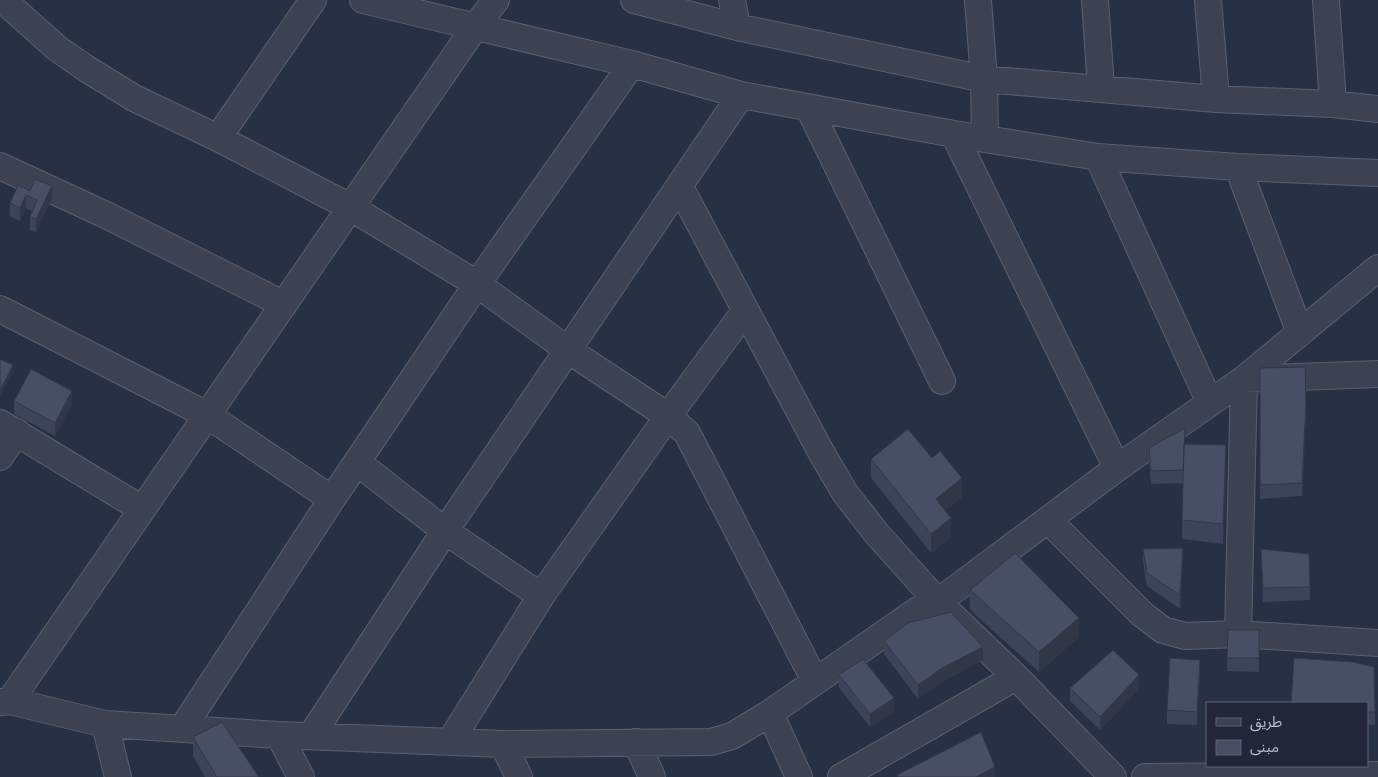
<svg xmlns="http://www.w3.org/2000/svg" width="1378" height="777" viewBox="0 0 1378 777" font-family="'Fira Sans Condensed','Noto Sans Arabic',sans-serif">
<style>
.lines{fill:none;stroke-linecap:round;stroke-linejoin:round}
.street-casing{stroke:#5b6070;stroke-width:28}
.street{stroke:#3d4253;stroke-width:26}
.wall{fill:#3e4457}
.shaded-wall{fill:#323747}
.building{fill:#484f65;stroke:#323747}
</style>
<rect width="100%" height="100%" fill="#283043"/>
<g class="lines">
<g class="street-casing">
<path id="street" d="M 3,0 L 58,49 L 87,69 L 134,98 L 218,138 L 350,207 L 477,284 L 568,350 L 668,416 L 687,433 L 815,681
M 363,0 L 632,64 L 741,95 L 954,134 L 1098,157 L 1238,167 L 1378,173
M 634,0 L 737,27 L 984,79 L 1216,99 L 1333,104 L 1378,109
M 732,0 L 737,27
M 978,0 L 984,79 L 985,139
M 1095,0 L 1101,89
M 1208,0 L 1216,99
M 1326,0 L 1333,104
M 809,108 L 942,381
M 954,134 L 1117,468
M 218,138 L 313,0
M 1098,157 L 1210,403
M 0,166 L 108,216 L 283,304
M 1238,167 L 1300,333
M 680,187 L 821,452 L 845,493 L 877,534 L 938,602 L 1016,677 L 1113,777
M 0,309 L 207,415 L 332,499
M 0,423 L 142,509
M 0,457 L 17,432
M 357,462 L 445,531 L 541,596
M 1048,520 L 1142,614 L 1163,630 L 1185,636 L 1238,634 L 1378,643
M 1238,634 L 1244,379 L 1378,374
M 10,701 L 475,27 L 496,0
M 0,702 L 10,701 L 105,724 L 279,735 L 503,744 L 711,742 L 732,736 L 770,713 L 918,610 L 938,602 L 1117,468 L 1244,379 L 1378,268
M 770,713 L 799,777
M 105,724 L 118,777
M 182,729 L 332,499 L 477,284 L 632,64
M 279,735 L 301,777
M 311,736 L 445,531 L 741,95
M 450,742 L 541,596 L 668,416 L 745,311
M 636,742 L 652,777
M 503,744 L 519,777
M 841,777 L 1016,677
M 1145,777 L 1378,775"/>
</g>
<use href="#street" class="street"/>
</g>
<path class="wall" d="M 30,191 L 52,199 L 36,232 L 30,230 L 30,217 L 32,211 L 26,208 L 20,221 L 10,216 L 10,203 Z
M 1260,368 L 1306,415 L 1302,496 L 1260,499 Z
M 14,401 L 72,404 L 55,436 L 14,414 Z
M 1184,444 L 1226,464 L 1223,544 L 1182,539 L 1183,483 L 1151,484 L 1149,461 L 1149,448 Z
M 871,459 L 962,497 L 945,511 L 951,537 L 931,553 L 871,478 Z
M 1143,549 L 1183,561 L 1180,609 L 1147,586 L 1143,562 Z
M 1261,549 L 1309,554 L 1310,600 L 1263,602 Z
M 970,590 L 1079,637 L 1039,672 L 970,610 Z
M 1259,630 L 1259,672 L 1227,671 L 1227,658 Z
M 884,641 L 983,660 L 942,682 L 918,699 L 884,654 Z
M 1200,673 L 1197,725 L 1167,724 L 1167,710 Z
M 839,675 L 894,712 L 870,727 L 839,688 Z
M 1070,688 L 1139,689 L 1100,730 L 1070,701 Z
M 1367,703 L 1375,712 L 1375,725 L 1367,725 Z
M 193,737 L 259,777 L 205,777 L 193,756 Z"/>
<path class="shaded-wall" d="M 52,186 L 52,199 L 36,232 L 36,219 Z
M 26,195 L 26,208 L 20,221 L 20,208 Z
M 13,365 L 13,372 L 0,397 L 0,391 Z
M 72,391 L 72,404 L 55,436 L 55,423 Z
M 1306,402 L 1306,415 L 1302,496 L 1302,483 Z
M 1226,445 L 1226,464 L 1223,544 L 1223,524 Z
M 962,478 L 962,497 L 936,518 L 936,499 Z
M 951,518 L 951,537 L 931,553 L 931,534 Z
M 1183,548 L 1183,561 L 1180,609 L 1180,595 Z
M 1079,618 L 1079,637 L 1039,672 L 1039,652 Z
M 983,647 L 983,660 L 942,682 L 918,699 L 918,685 L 942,668 Z
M 1200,660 L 1200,673 L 1197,725 L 1197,712 Z
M 1139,675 L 1139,689 L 1100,730 L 1100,717 Z
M 894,698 L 894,712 L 870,727 L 870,714 Z
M 995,767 L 995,777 L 976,777 Z"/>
<path class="building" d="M 35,179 L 52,186 L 36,219 L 30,217 L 37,200 L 26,195 L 20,208 L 10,203 L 18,185 L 30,191 Z
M 0,359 L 13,365 L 0,391 Z
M 1305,367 L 1306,402 L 1302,483 L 1260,485 L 1260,368 Z
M 31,369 L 72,391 L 55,423 L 14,401 Z
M 1185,428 L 1183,470 L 1151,471 L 1149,448 Z
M 908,429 L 932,458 L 940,451 L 962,478 L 936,499 L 951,518 L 931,534 L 871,459 Z
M 1184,444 L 1226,445 L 1223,524 L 1182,520 Z
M 1183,548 L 1180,595 L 1147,573 L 1143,549 Z
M 1261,549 L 1309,554 L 1310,587 L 1263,588 Z
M 1015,553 L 1079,618 L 1039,652 L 970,590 Z
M 951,612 L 983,647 L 942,668 L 918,685 L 884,641 L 908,623 Z
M 1228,630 L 1259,630 L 1259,658 L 1227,658 Z
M 1113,650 L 1139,675 L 1100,717 L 1070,688 Z
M 1170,658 L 1200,660 L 1197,712 L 1167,710 Z
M 1294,658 L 1353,662 L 1374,667 L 1375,712 L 1367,712 L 1367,703 L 1291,703 Z
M 863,659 L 894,698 L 870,714 L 839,675 Z
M 222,722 L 259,777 L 217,777 L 193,737 Z
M 981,732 L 995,767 L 976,777 L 898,777 L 897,775 Z"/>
<rect x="1206" y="702" width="162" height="65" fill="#212738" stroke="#5e6373"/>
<rect x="1216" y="718" width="25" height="8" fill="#3d4253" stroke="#5e6373"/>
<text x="1250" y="727" font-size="15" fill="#babecc">طريق</text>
<rect x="1216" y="740" width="25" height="15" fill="#484f65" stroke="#5e6373"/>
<text x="1250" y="752" font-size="15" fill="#babecc">مبنى</text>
</svg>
